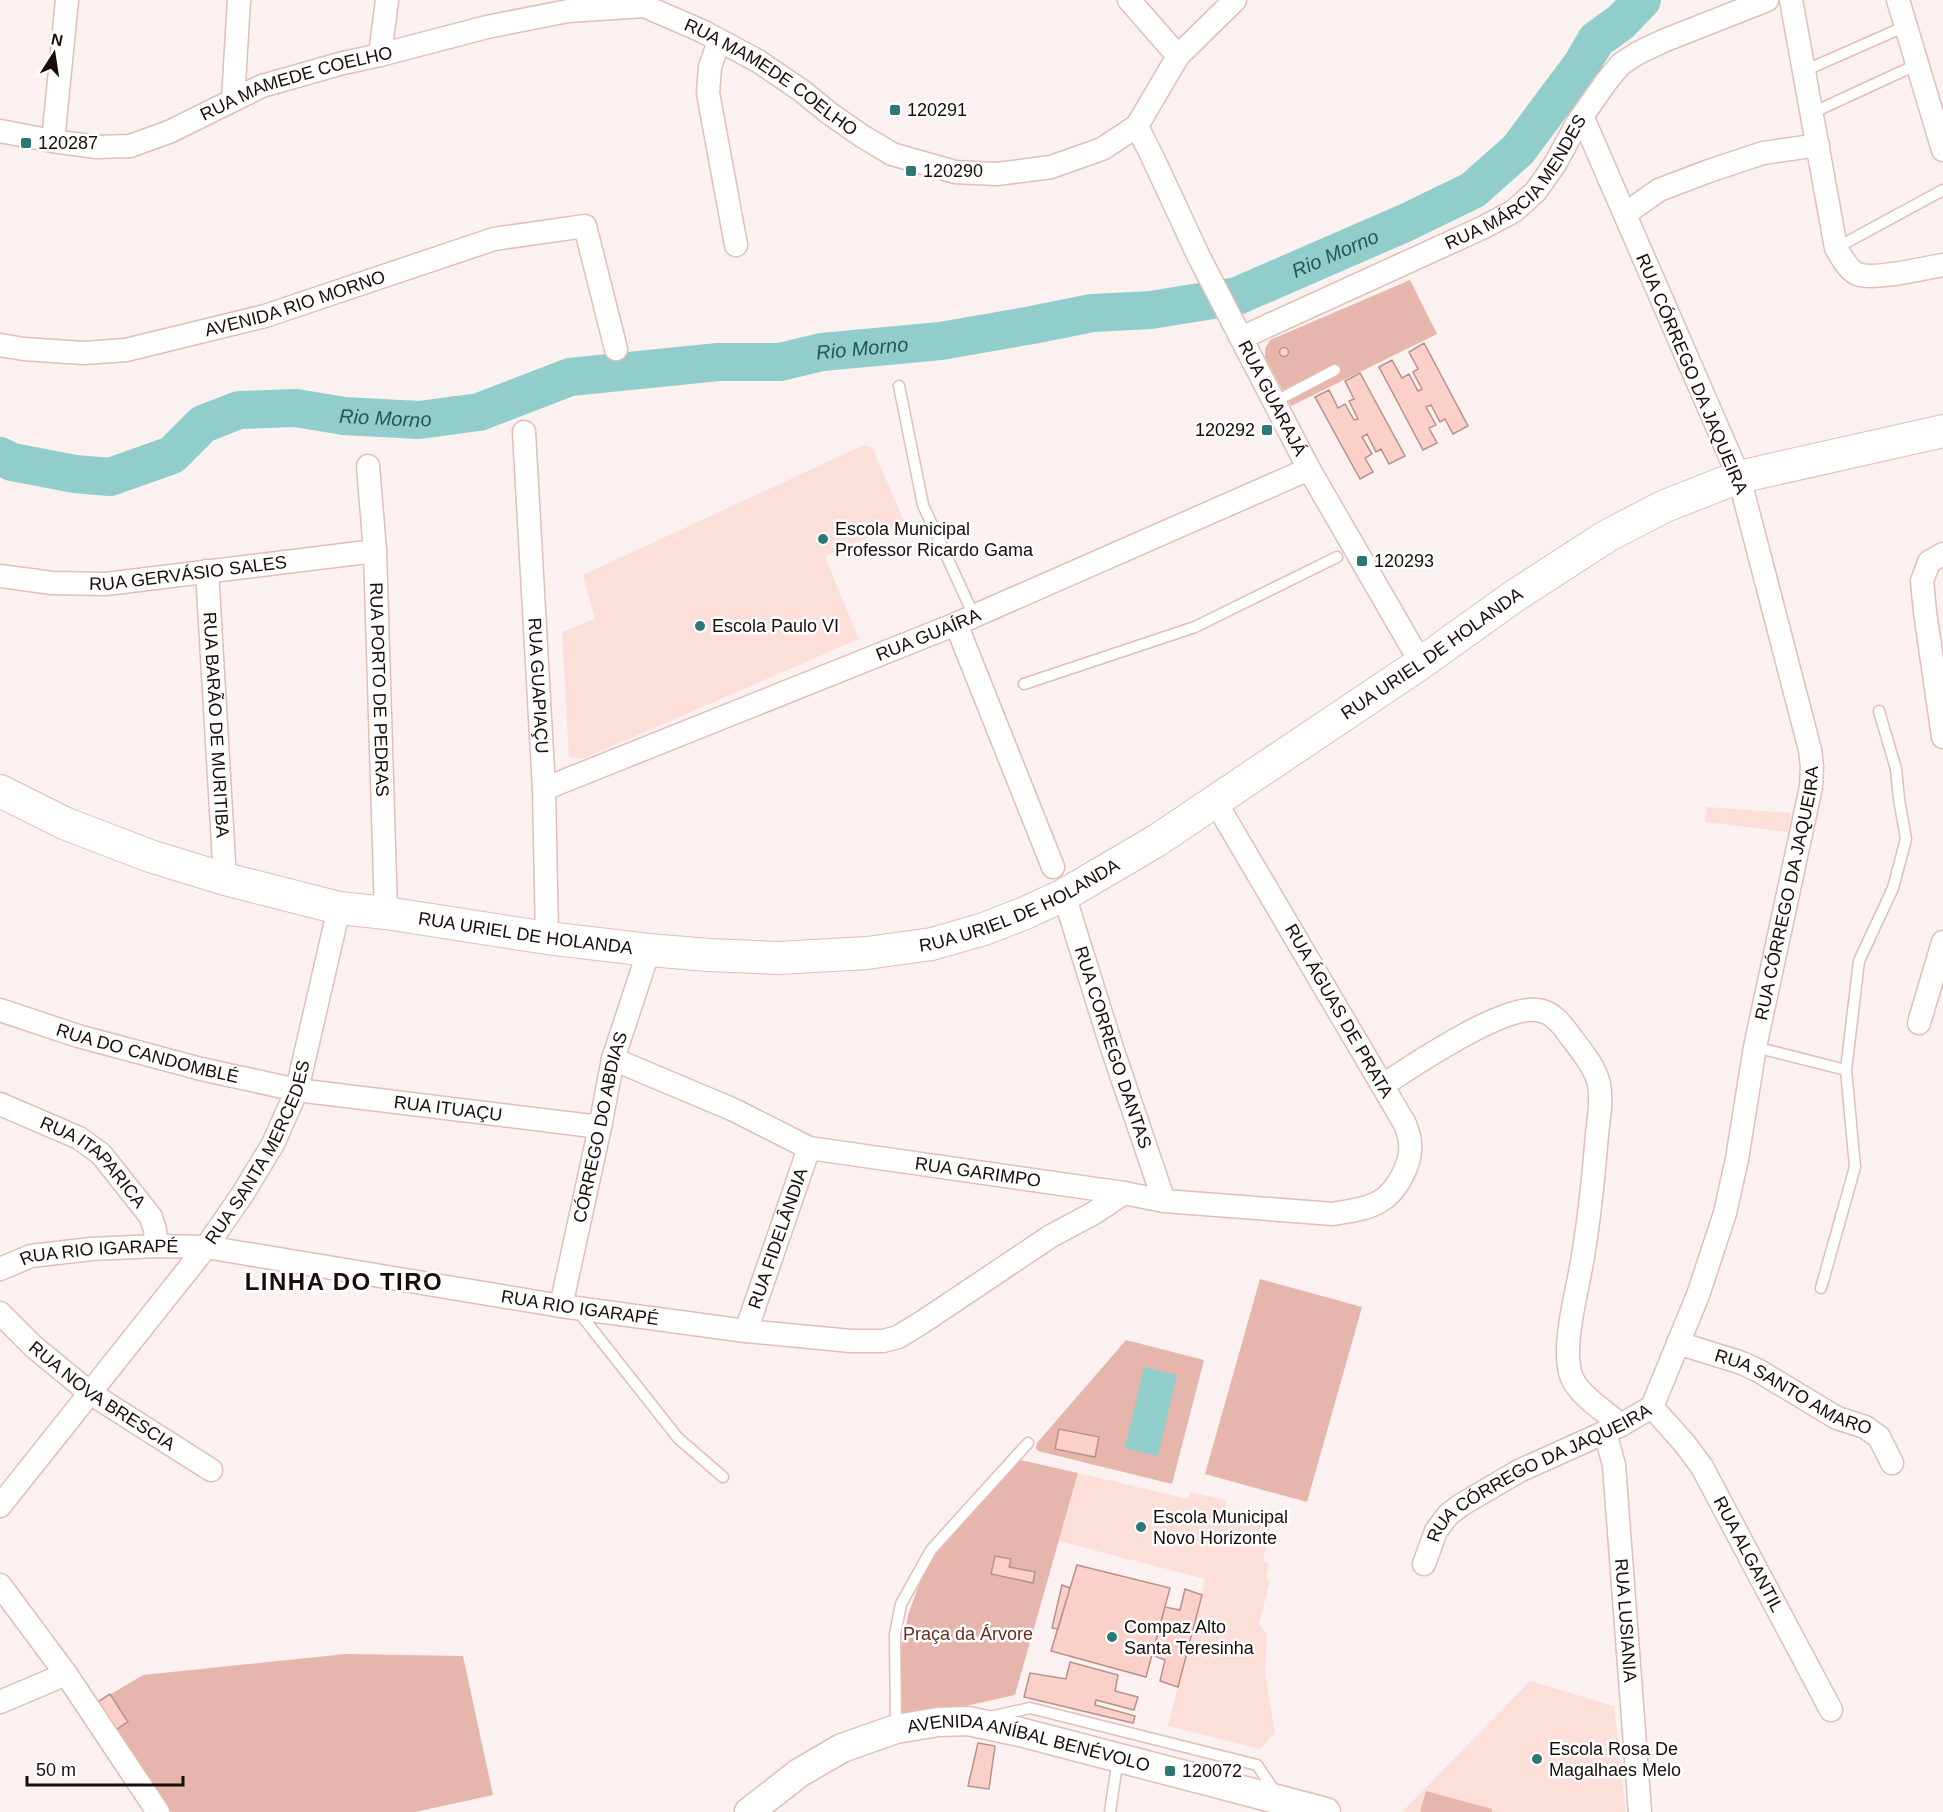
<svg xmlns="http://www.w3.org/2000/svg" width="1943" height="1812" viewBox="0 0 1943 1812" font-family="Helvetica,sans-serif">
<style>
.built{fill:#fddfd9}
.green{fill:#e6b6ad}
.water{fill:#90cdcb}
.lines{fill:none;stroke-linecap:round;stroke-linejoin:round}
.river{stroke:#90cdcb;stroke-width:38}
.building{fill:#fbd0c8;stroke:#b7928a;stroke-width:1.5}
.service-casing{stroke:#e4bdb5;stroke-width:13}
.minor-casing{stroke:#e4bdb5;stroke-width:25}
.tertiary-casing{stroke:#e4bdb5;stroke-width:31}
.secondary-casing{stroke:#e4bdb5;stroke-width:34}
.service{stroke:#fff;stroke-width:10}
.minor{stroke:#fff;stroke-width:22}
.tertiary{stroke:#fff;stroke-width:28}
.secondary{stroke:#fff;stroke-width:32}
.poi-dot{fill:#2d7776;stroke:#fff;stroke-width:2}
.labels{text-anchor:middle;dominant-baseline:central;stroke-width:5;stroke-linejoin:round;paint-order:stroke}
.street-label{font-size:18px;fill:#190c09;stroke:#fff}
.poi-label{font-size:18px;fill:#190c09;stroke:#fff;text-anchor:start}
.park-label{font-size:18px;fill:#692b20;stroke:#fff}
.water-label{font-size:20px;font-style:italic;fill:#225756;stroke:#fff}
.district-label{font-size:24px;font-weight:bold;letter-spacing:1.5px;fill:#190c09;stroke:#fff}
</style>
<rect width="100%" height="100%" fill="#faf1f0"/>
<path class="built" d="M 864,445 L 872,447 L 904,521 L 825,557 L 859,639 L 582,759 L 569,757 L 562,632 L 595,619 L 583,575 Z
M 1707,807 L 1791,813 L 1788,832 L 1705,822 Z
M 1078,1473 L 1188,1499 L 1190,1492 L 1227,1500 L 1223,1513 L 1271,1526 L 1263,1561 L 1269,1564 L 1266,1577 L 1270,1581 L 1259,1624 L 1267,1635 L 1265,1672 L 1275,1733 L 1260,1749 L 1168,1726 L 1205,1579 L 1059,1541 Z
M 1530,1681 L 1614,1706 L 1626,1812 L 1402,1812 Z"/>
<path class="green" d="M 1410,280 L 1437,334 L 1291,406 L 1265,357 L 1265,349 L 1270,340 Z
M 1260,1279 L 1362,1307 L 1307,1502 L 1205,1474 Z
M 1126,1340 L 1204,1360 L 1172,1484 L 1038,1451 L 1036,1448 L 1037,1443 Z
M 1016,1459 L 1078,1473 L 1015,1695 L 902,1720 L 898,1660 L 909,1612 L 924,1571 L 937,1551 Z
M 346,1654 L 463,1656 L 493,1795 L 415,1812 L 171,1812 L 96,1703 L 143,1675 Z
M 1426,1791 L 1492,1809 L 1492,1812 L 1420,1812 Z"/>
<path class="water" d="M 1144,1367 L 1177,1375 L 1158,1456 L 1125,1448 Z"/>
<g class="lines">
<path class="river" id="s1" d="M 0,456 L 12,462 L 75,474 L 110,477 L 172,455 L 203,424 L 239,410 L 296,408 L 344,416 L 419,420 L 479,412 L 570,377 L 718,362 L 780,362 L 822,352 L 941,341 L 1032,325 L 1092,313 L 1151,310 L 1237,296 L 1405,223 L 1473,190 L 1518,150 L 1582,64 L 1596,40 L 1621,22 L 1642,0"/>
</g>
<path class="building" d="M 1424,343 L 1468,426 L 1453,434 L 1445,419 L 1440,422 L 1431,405 L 1426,407 L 1436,425 L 1429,428 L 1437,443 L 1423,450 L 1379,367 L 1392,360 L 1402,378 L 1409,374 L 1418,391 L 1422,389 L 1413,372 L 1418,369 L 1409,352 Z
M1279.5 352a4.5 4.5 0 1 1 9 0a4.5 4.5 0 1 1-9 0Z
M 1360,373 L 1405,456 L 1389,464 L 1381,449 L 1376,452 L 1367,434 L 1362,437 L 1372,454 L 1365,458 L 1373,472 L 1360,479 L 1315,397 L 1329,390 L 1338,408 L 1345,404 L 1354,420 L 1358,419 L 1349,401 L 1354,399 L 1345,381 Z
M 1059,1429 L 1099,1437 L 1095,1457 L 1055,1449 Z
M 995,1556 L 1011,1559 L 1009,1567 L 1035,1572 L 1033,1583 L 991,1574 Z
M 1077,1565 L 1170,1588 L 1146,1677 L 1051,1651 Z
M 1062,1585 L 1070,1588 L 1058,1629 L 1052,1628 Z
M 1185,1589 L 1202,1595 L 1178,1687 L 1160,1681 L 1165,1660 L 1152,1655 L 1165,1607 L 1180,1610 Z
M 1070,1662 L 1118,1675 L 1115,1691 L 1138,1697 L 1134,1710 L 1096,1700 L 1095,1705 L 1135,1716 L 1133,1723 L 1024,1697 L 1030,1673 L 1066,1679 Z
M 110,1694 L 128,1722 L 114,1731 L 96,1703 Z
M 978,1743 L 995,1746 L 989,1789 L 968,1786 Z"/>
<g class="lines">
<g class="service-casing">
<path id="service" d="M 1804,71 L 1906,26
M 1812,113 L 1918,64
M 1836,248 L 1943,190
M 899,386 L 923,505 L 974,616
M 1274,402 L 1335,370
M 1024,684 L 1195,627 L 1337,557
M 1755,1047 L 1846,1070
M 1821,1288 L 1855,1167 L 1846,1070 L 1859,961 L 1893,888 L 1906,839 L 1899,799 L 1896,769 L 1879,711
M 577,1310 L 678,1438 L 723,1477
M 990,1717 L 1030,1708 L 1257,1765 L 1276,1793
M 896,1729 L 895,1634 L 901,1604 L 931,1550 L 1028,1443
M 1110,1812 L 1118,1758"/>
</g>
<g class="minor-casing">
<g id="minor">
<path d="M 1129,0 L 1178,56"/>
<path d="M 1791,0 L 1836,248 C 1841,256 1848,270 1857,274 C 1874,281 1923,268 1943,265"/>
<path d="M 1898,0 L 1943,150"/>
<path d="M 719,41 L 710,67 L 708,93 L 736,245"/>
<path d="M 380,55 L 387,0"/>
<path d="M 233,100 L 239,0"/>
<path id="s2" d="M 1137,126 L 1152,156 L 1199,257 L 1309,469 L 1421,663"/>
<path id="s3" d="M 0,131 L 53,141 L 96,147 L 130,146 L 169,132 L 262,86 L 343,63 L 380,55 L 487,27 L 568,11 L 644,6 L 702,31 L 758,61 L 802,91 L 829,113 L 862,136 L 892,154 L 955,172 L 997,174 L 1051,167 L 1102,149 L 1137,126 L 1178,56 L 1235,0"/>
<path d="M 53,141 L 67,0"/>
<path d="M 1625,214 L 1659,190 L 1709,171 L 1763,153 L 1818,145"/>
<path id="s4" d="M 1241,338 L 1484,227 L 1514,211 L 1536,191 L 1555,164 L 1578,122 L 1606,82 L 1621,64 L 1638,53 L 1663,41 L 1767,0"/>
<path id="s5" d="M 0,345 L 24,349 L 83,353 L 126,350 L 265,316 L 494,239 L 585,226 L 616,349"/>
<path id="s6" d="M 524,432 L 544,789 L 547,938"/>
<path id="s7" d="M 368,466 L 375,551 L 386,913"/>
<path d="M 1943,554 L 1929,562 L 1922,581 L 1925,612 L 1943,737"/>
<path id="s8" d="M 207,571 L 225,879"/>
<path id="s9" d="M 0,576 L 52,583 L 106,584 L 375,551"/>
<path d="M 956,624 L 1053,867"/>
<path id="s10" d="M 544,789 L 956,624 L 1309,469"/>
<path id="s11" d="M 1064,895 L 1111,1045 L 1164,1201"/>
<path id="s12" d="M 0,1010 L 78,1036 L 201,1069 L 297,1090 L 600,1127"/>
<path d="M 1919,1023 L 1943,942"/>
<path id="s13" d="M 613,1059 L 734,1110 L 809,1148 L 1124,1193 L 1164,1201 L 1333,1214 C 1348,1211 1365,1210 1379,1202 C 1397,1192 1412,1163 1410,1143 C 1410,1137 1407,1130 1405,1124 L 1215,801"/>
<path d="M 1383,1085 C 1414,1065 1502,1005 1537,1010 C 1555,1012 1564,1028 1574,1041 C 1584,1054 1595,1068 1599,1084 C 1602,1100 1599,1118 1597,1134 C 1593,1184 1588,1235 1578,1283 C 1573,1308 1562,1354 1572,1378 C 1579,1395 1607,1413 1621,1425"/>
<path id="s14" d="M 0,1104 L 79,1138 L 101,1154 L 151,1217 L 155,1230 L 157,1246"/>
<path id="s15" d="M 0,1269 L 31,1256 L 91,1249 L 157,1246 L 206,1247 L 561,1306 L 746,1331 L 851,1341 L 883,1341 L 898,1337 L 921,1323 L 1051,1236 L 1094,1213 L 1124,1193"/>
<path id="s16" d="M 561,1306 L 600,1127 L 613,1059 L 649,950"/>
<path id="s17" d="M 0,1313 L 34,1347 L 90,1393 L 211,1470"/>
<path id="s18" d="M 746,1331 L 809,1148"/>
<path id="s19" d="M 1678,1343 L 1742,1363 L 1759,1371 L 1837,1418 L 1865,1427 L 1879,1437 L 1892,1463"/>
<path id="s20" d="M 1652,1407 L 1685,1444 L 1702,1467 L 1831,1710"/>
<path id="s21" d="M 1605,1432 L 1614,1465 L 1640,1812"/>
<path id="s22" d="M 0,1506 L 206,1247 L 242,1195 L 273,1144 L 297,1090 L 339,908"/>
<path id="s23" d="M 1424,1564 L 1436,1531 L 1448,1515 L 1461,1505 L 1519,1471 L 1621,1425 L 1652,1407 L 1698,1295 L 1725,1213 L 1737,1159 L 1755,1047 L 1811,787 L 1812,766 L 1810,750 L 1739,477 L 1582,116"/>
<path d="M 0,1585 L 66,1674 L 158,1812"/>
<path d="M 0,1702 L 66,1674"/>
</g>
</g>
<g class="tertiary-casing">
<g id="tertiary">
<path id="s24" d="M 749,1812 L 799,1773 L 842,1748 L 896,1729 L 938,1722 L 968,1721 L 1020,1732 L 1326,1812"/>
</g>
</g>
<g class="secondary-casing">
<g id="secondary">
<path id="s25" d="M 0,791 L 64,823 L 150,856 L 225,879 L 339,908 L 386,913 L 547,938 L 649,950 L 709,955 L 779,958 L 867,953 L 932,944 L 984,929 L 1025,913 L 1064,895 L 1156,841 L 1421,663 L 1513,597 L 1607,536 L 1665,506 L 1739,477 L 1943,431"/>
</g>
</g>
<use href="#service" class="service"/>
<use href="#minor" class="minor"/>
<use href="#tertiary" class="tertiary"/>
<use href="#secondary" class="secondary"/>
</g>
<g class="poi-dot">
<rect x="889" y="104" width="12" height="12" rx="3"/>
<rect x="20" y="137" width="12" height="12" rx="3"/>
<rect x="905" y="165" width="12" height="12" rx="3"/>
<rect x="1261" y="424" width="12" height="12" rx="3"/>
<circle cx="823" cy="539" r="6"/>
<rect x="1356" y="555" width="12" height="12" rx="3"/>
<circle cx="700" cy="626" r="6"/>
<circle cx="1141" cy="1527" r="6"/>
<circle cx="1112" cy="1637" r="6"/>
<circle cx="1537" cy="1759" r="6"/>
<rect x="1164" y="1765" width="12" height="12" rx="3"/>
</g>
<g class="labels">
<g class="street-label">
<text stroke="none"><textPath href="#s3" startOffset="814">RUA MAMEDE COELHO</textPath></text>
<text stroke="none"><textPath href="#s3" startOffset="310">RUA MAMEDE COELHO</textPath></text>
<text stroke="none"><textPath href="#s4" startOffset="322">RUA MÁRCIA MENDES</textPath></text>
<text stroke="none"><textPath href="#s5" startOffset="302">AVENIDA RIO MORNO</textPath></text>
<text transform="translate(1692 374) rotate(67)">RUA CÓRREGO DA JAQUEIRA</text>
<text stroke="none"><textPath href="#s2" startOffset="304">RUA GUARAJÁ</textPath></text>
<text stroke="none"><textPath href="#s9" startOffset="189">RUA GERVÁSIO SALES</textPath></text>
<text stroke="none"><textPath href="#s10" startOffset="414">RUA GUAÍRA</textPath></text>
<text stroke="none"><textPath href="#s25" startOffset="1538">RUA URIEL DE HOLANDA</textPath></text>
<text stroke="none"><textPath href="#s6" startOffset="254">RUA GUAPIAÇU</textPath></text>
<text stroke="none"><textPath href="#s7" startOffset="224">RUA PORTO DE PEDRAS</textPath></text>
<text stroke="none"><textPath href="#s8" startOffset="154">RUA BARÃO DE MURITIBA</textPath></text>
<text stroke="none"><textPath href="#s23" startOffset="820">RUA CÓRREGO DA JAQUEIRA</textPath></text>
<text stroke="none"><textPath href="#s25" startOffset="1052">RUA URIEL DE HOLANDA</textPath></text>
<text stroke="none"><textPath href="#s25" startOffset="548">RUA URIEL DE HOLANDA</textPath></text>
<text transform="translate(1339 1011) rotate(60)">RUA ÁGUAS DE PRATA</text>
<text stroke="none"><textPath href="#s11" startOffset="160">RUA CORREGO DANTAS</textPath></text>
<text stroke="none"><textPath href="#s12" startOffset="154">RUA DO CANDOMBLÉ</textPath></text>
<text stroke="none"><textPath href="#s12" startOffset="460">RUA ITUAÇU</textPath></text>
<text stroke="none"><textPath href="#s16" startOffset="183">CÓRREGO DO ABDIAS</textPath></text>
<text stroke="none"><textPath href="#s22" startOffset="440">RUA SANTA MERCEDES</textPath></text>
<text stroke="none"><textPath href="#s14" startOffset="112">RUA ITAPARICA</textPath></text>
<text stroke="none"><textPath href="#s13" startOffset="386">RUA GARIMPO</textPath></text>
<text stroke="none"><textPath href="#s18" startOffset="98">RUA FIDELÂNDIA</textPath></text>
<text stroke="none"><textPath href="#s15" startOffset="102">RUA RIO IGARAPÉ</textPath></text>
<text stroke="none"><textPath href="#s15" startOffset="588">RUA RIO IGARAPÉ</textPath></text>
<text stroke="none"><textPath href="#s19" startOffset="126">RUA SANTO AMARO</textPath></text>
<text stroke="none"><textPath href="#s17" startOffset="132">RUA NOVA BRESCIA</textPath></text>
<text stroke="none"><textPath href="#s23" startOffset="154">RUA CÓRREGO DA JAQUEIRA</textPath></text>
<text stroke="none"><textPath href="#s20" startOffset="177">RUA ALGANTIL</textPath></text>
<text stroke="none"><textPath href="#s21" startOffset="190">RUA LUSIANIA</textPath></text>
<text stroke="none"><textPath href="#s24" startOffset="306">AVENIDA ANÍBAL BENÉVOLO</textPath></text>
</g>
<g class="poi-label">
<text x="907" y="110">120291</text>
<text x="38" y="143">120287</text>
<text x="923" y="171">120290</text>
<text x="1255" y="430" text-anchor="end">120292</text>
<text x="835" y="529">Escola Municipal<tspan x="835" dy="21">Professor Ricardo Gama</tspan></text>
<text x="1374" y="561">120293</text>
<text x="712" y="626">Escola Paulo VI</text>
<text x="1153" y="1517">Escola Municipal<tspan x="1153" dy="21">Novo Horizonte</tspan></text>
<text x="1124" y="1627">Compaz Alto<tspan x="1124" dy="21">Santa Teresinha</tspan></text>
<text x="1549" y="1749">Escola Rosa De<tspan x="1549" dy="21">Magalhaes Melo</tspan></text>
<text x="1182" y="1771">120072</text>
</g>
<g class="park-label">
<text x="968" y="1634">Praça da Árvore</text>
</g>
<g class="water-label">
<text stroke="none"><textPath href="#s1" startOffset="1380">Rio Morno</textPath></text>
<text stroke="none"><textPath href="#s1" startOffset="894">Rio Morno</textPath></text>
<text stroke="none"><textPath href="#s1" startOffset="408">Rio Morno</textPath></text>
</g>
<g class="district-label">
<text x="344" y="1281">LINHA DO TIRO</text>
</g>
</g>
<g transform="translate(54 54) rotate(12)" stroke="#ffffff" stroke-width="4.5" paint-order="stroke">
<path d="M0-4.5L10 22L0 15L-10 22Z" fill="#190c09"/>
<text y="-9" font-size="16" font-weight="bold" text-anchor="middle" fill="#190c09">N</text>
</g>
<path d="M27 1776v9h156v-9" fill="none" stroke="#190c09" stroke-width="3"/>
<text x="36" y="1776" font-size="18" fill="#190c09" stroke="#ffffff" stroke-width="4.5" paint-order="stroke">50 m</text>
</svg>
